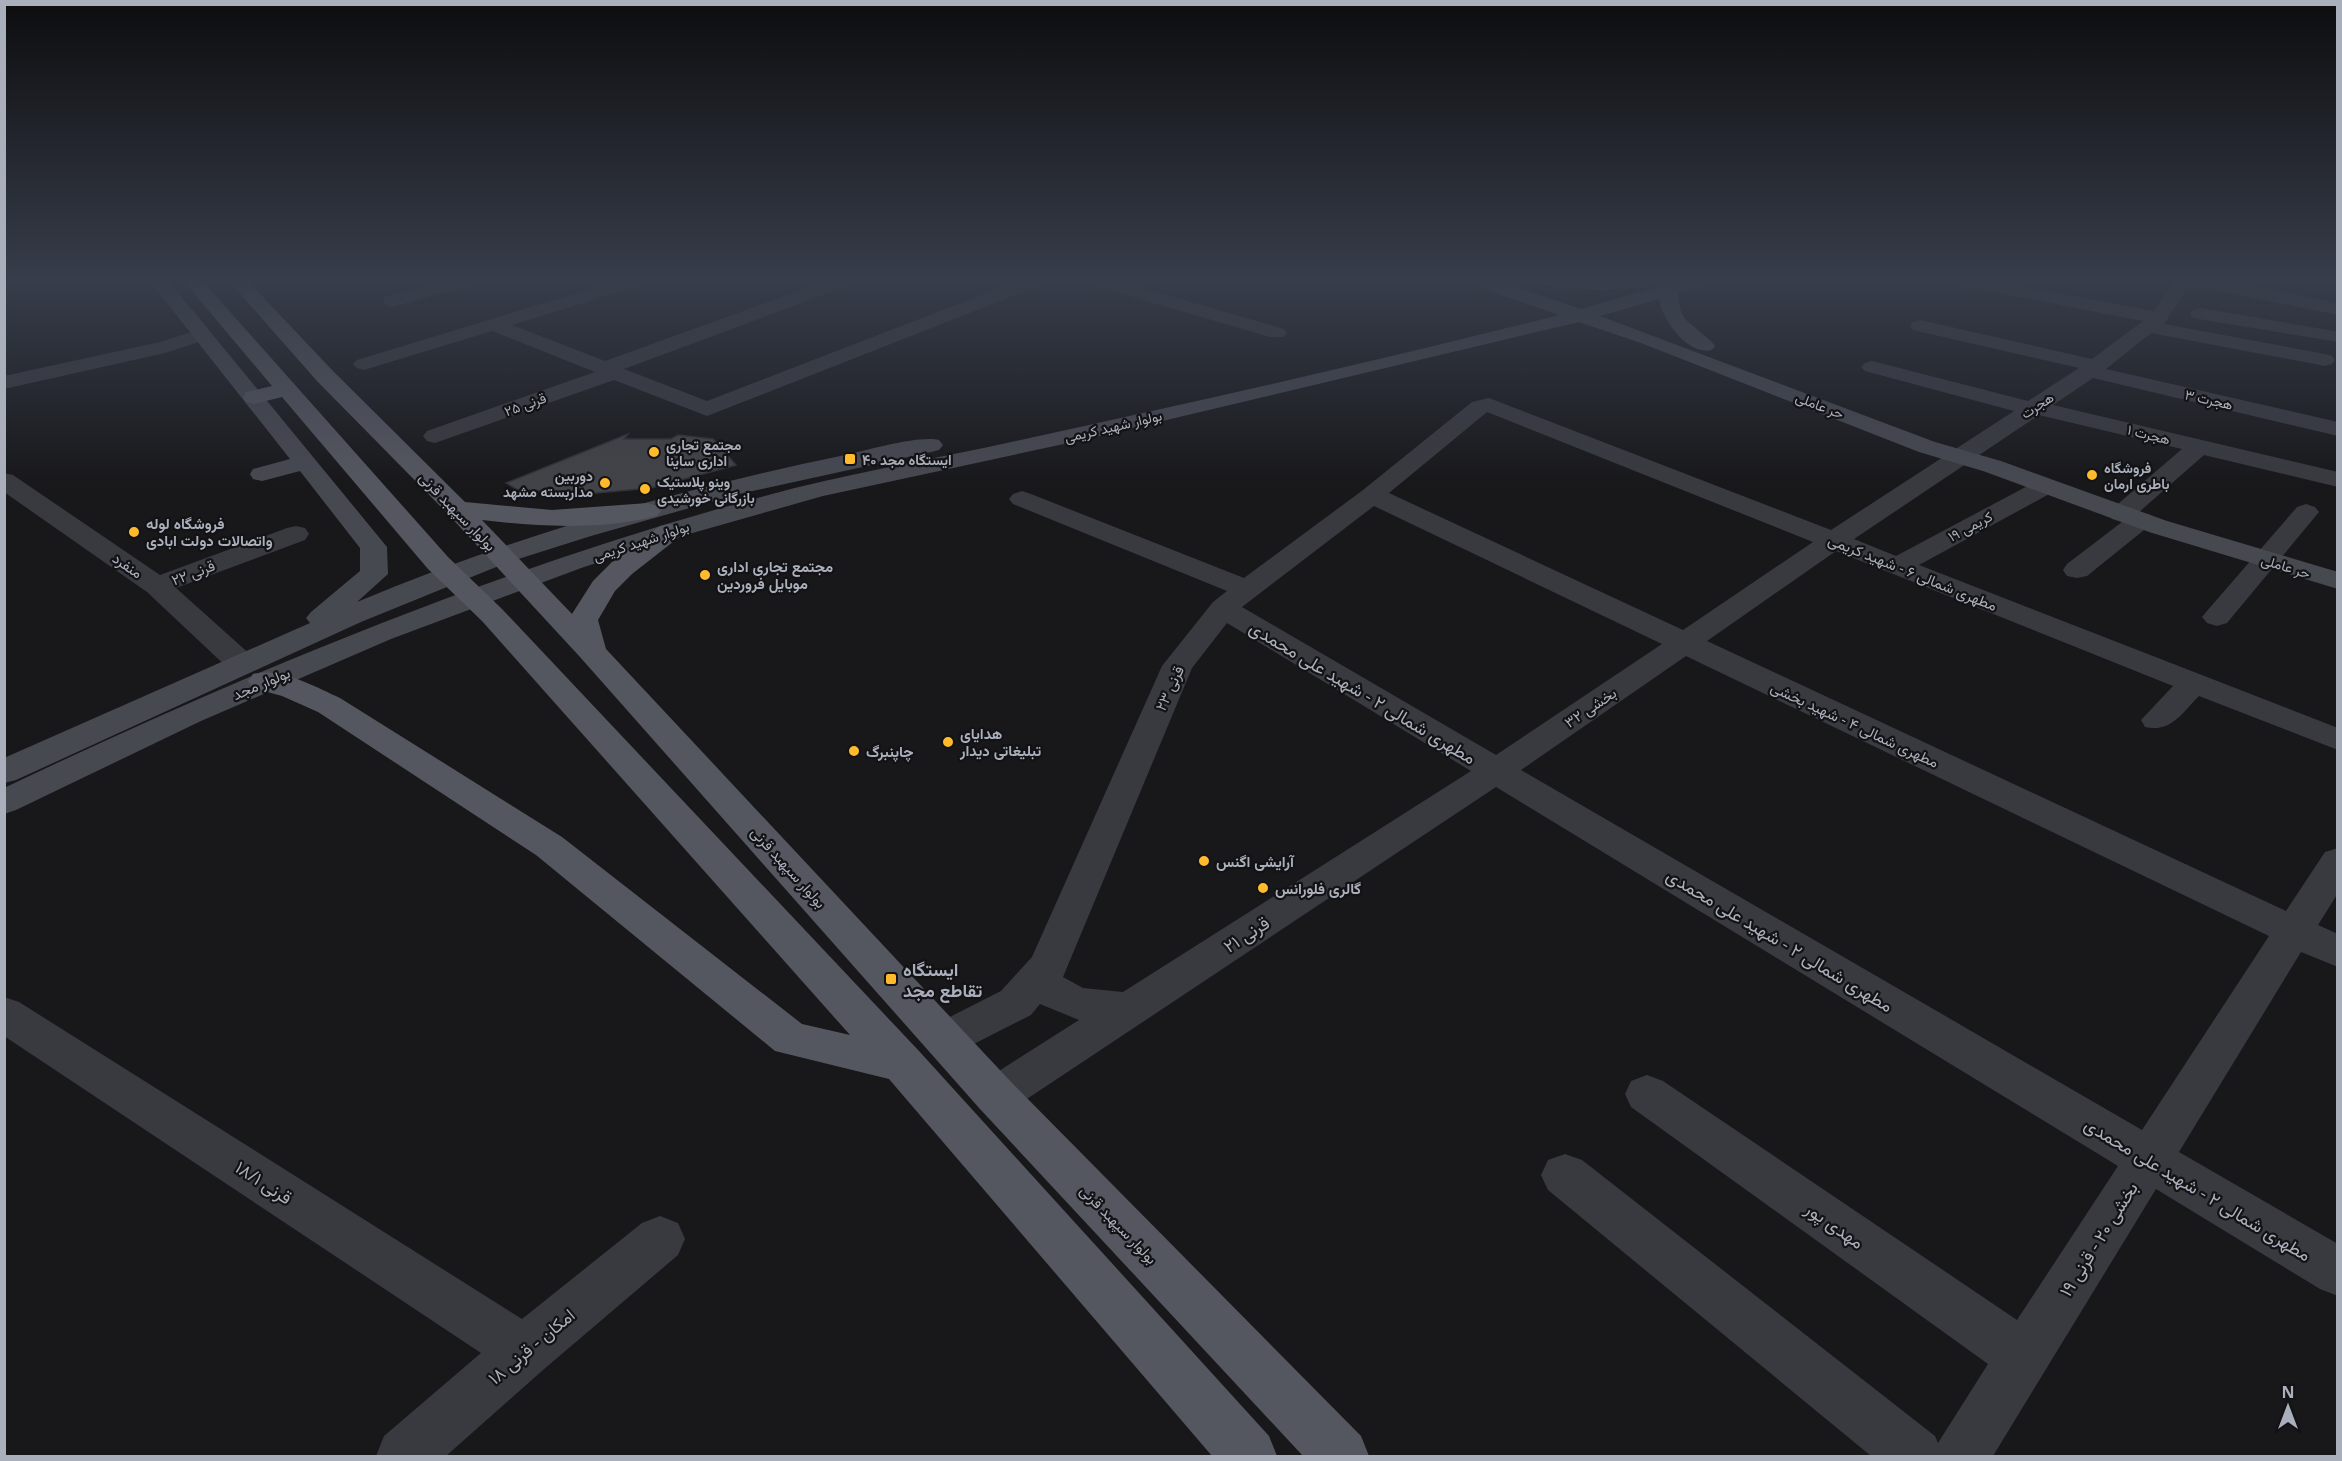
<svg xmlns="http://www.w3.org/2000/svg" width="2342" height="1461" viewBox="0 0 2342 1461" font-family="'Open Sans',Vazirmatn,sans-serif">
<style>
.building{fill:#424348;stroke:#323237;stroke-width:1.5}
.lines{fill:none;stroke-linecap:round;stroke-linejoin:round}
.minor{fill:#393a40;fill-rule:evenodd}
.secondary{fill:#474951;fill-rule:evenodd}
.primary{fill:#555760;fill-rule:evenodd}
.poi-dot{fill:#ffbb2c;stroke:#131316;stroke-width:2}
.labels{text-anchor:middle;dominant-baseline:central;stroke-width:4.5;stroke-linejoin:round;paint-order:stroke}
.far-street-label{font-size:14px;fill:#aaafbc;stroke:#131316}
.far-poi-label{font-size:14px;font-weight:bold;fill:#aaafbc;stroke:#131316;text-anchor:start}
.street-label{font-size:15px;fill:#aaafbc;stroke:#131316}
.poi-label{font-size:15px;font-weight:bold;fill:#aaafbc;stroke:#131316;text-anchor:start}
.near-street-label{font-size:18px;fill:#aaafbc;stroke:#131316}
.near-poi-label{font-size:18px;font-weight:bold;fill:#aaafbc;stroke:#131316;text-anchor:start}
</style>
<rect width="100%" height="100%" fill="#18181b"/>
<path class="building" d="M 628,434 L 624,439 L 671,439 L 678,435 L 713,439 L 736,465 L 651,488 L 586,494 L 516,489 L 506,483 Z"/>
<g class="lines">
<path class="minor" d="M 453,279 L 483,279 L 480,283 L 392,307 L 385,305 L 383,301 L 385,297 Z
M 623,279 L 651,279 L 648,283 L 512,325 L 605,361 L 832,279 L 858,279 L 855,283 L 624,369 L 707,401 L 1023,279 L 1049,279 L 1046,283 L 707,416 L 614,380 L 435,443 L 427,441 L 423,436 L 427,431 L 595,372 L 492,331 L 364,370 L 357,368 L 353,364 L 357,360 Z
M 1082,279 L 1111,279 L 1284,329 L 1287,333 L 1284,337 L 1270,337 L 1085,283 Z
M 1942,279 L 1981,279 L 2154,311 L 2175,279 L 2215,279 L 2338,303 L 2338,315 L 2189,285 L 2164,324 L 2325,354 L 2332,356 L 2335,360 L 2332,364 L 2325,366 L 2151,333 L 2106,369 L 2338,422 L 2338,436 L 2093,378 L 2053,405 L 2338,472 L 2338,487 L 2204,455 L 2138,513 L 2149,514 L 2153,520 L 2149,526 L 2087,576 L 2077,578 L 2067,576 L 2063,570 L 2067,564 L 2122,522 L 2112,519 L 2108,514 L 2112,509 L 2182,449 L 2039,415 L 1854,539 L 1896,556 L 2035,482 L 2044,479 L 2053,482 L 2057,487 L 2053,492 L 1919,565 L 2338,728 L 2338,750 L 2199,696 C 2182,713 2171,733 2145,727 L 2141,720 L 2173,686 L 1836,551 L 1707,641 L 2286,911 L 2325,852 L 2338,848 L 2338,893 L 2318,925 L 2338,934 L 2338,967 L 2301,952 L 2179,1152 L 2338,1244 L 2338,1296 L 2320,1289 L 2156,1189 L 1993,1456 L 1871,1456 L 1548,1190 L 1541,1175 L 1548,1160 L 1565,1154 L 1582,1160 L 1935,1436 L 1938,1443 L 1988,1364 L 1631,1107 L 1625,1094 L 1631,1081 L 1647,1075 L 1663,1081 L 2017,1320 L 2118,1166 L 1496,787 L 1012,1109 L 996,1115 L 980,1109 L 974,1096 L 980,1083 L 1079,1020 L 1040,1004 L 1031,1015 L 960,1051 L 945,1056 L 930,1051 L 923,1039 L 930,1027 L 1001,991 L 1032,957 L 1162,666 L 1213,602 L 1227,591 L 1013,504 L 1009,499 L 1013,494 L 1022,491 L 1031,494 L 1244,578 L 1363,490 L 1472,402 L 1489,398 L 1831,530 L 2014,411 L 1865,371 L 1861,367 L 1865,363 L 1872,361 L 2028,401 L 2079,368 L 1913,330 L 1910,326 L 1913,322 L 1920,320 L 2092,359 L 2143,321 L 1951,284 L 1945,283 ZM 1487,412 L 1813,542 L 1683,630 L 1389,493 ZM 1374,506 L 1662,644 L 1496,755 L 1242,607 ZM 1227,623 L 1471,771 L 1123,992 L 1083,988 L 1063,977 L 1192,668 ZM 1686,656 L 2269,936 L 2142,1130 L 1521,770 Z
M 2200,308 L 2334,331 L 2338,332 L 2338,342 L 2193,318 L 2190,314 L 2193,310 Z
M 201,329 L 208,331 L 211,335 L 208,339 L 165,353 L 4,389 L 4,376 L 160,342 Z
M 4,473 L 13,475 L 160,575 L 287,528 L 296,526 L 305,528 L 309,534 L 305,540 L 176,588 L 253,657 L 257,664 L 253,671 L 242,673 L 231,671 L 147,592 L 4,492 Z
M 2306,504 L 2315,507 L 2319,512 L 2227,623 L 2217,626 L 2207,623 L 2202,617 L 2207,611 L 2297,507 Z
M 4,997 L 19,1002 L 522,1319 L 642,1223 L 660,1216 L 678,1223 L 685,1239 L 678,1255 L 543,1370 L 446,1456 L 376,1456 L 384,1436 L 481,1353 L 4,1036 Z"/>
<path class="secondary" d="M 148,279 L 167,279 L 387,547 L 388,574 L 357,602 C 514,536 679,489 845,455 C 868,450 919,435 939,440 L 943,445 L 939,450 L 931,452 L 739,494 L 591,536 L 506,563 L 361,622 L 16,780 L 4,783 L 4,758 L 310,623 L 306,618 L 311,612 L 360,571 L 360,548 L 300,471 L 262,481 L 253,479 L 250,474 L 253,469 L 290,459 Z
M 1465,279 L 1492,279 L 1581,309 L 1685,279 L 1713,279 L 1710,283 L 1678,293 L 1680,309 L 1685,319 L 1712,342 L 1715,346 L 1712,350 C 1688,356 1662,320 1659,299 L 1600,316 L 1935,442 L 2001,461 L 2167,521 L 2338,572 L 2338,589 L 2149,532 L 1983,471 L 1919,452 L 1641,343 L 1579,322 L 1078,441 L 823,496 L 682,536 L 584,567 L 391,639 L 201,721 L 16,810 L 4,814 L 4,788 C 249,671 499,568 761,497 C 848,473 937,459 1025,439 C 1203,400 1382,360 1559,315 L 1468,283 Z
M 1519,279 L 1651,279 L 1653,282 L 1650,286 L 1644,287 L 1600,290 L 1528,284 L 1522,283 Z"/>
<path class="primary" d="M 182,279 L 201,279 L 448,557 L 502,609 L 919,1051 L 1269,1436 L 1277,1456 L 1212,1456 L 889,1079 L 775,1051 L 536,855 L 318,712 L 282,696 L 253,688 L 248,681 L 253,674 C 281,667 315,687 340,698 L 562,837 L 802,1024 L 850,1035 L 482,621 L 428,569 L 282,397 L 254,404 L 246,402 L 243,397 L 246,392 L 272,386 Z
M 227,279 L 246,279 L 333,371 L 465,502 L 552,510 L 648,503 L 657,506 L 661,511 L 657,516 C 601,530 539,527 482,520 L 572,614 L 593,581 L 612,562 L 660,526 L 669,524 L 678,526 L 682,532 L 678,538 L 632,574 L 615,591 L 598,620 L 606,649 L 1012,1083 L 1361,1436 L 1369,1456 L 1303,1456 L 980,1109 L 580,657 L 448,514 L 317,381 Z"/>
</g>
<linearGradient id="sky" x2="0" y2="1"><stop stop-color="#0d0d0f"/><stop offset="0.58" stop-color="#373d4a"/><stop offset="1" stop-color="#373d4a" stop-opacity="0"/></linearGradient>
<rect width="2342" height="484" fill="url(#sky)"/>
<g class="poi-dot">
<circle cx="654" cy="452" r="6"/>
<rect x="844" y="453" width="12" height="12" rx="3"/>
<circle cx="2092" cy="475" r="6"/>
<circle cx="605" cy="483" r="6"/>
<circle cx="645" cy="489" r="6"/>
<circle cx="134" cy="532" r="6"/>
<circle cx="705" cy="575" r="6"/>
<circle cx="948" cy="742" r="6"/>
<circle cx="854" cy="751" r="6"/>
<circle cx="1204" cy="861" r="6"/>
<circle cx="1263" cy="888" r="6"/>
<rect x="885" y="973" width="12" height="12" rx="3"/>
</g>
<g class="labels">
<g class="far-street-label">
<text transform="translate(2209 399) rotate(13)">هجرت ۳</text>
<text transform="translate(525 404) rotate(-20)">قرنی ۲۵</text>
<text transform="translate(1820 405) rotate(21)">حر عاملی</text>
<text transform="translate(2037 405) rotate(-33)">هجرت</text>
<text transform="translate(1113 426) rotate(-13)">بولوار شهید کریمی</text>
<text transform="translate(2149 434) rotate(14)">هجرت ۱</text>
<text transform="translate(1970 526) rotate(-28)">کریمی ۱۹</text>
<text transform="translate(641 541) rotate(-18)">بولوار شهید کریمی</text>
<text transform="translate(2286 566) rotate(17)">حر عاملی</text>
</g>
<g class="far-poi-label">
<text x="666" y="444">مجتمع تجاری<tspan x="666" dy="16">اداری ساینا</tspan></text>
<text x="862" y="459">ایستگاه مجد ۴۰</text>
<text x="2104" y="467">فروشگاه<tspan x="2104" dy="16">باطری ارمان</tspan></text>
<text x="593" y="475" text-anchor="end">دوربین<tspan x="593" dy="16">مداربسته مشهد</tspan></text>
<text x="657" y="481">وینو پلاستیک<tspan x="657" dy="16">بازرگانی خورشیدی</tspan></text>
</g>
<g class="street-label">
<text transform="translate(458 511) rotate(46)">بولوار سپهبد قرنی</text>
<text transform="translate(128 565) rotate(35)">منفرد</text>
<text transform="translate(193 572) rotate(-21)">قرنی ۲۲</text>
<text transform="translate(1913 572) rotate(22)">مطهری شمالی ۶ - شهید کریمی</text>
<text transform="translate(261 683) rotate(-23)">بولوار مجد</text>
<text transform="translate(1169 688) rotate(-65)">قرنی ۲۳</text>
<text transform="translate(1590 707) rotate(-34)">بخشی ۳۲</text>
<text transform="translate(1855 724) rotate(25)">مطهری شمالی ۴ - شهید بخشی</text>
<text transform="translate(789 867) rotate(48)">بولوار سپهبد قرنی</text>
<text transform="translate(1119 1224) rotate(46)">بولوار سپهبد قرنی</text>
</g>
<g class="poi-label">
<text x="146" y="523">فروشگاه لوله<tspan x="146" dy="17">واتصالات دولت ابادی</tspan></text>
<text x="717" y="566">مجتمع تجاری اداری<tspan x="717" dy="17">موبایل فروردین</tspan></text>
<text x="960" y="733">هدایای<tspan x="960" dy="17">تبلیغاتی دیدار</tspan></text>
<text x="866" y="751">چاپنبرگ</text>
<text x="1216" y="861">آرایشی اگنس</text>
<text x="1275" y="888">گالری فلورانس</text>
</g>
<g class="near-street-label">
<text transform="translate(1363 692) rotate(31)">مطهری شمالی ۲ - شهید علی محمدی</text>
<text transform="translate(1246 934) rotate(-33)">قرنی ۲۱</text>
<text transform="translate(1780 940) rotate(31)">مطهری شمالی ۲ - شهید علی محمدی</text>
<text transform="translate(264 1182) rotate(33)">قرنی ۱۸/۱</text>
<text transform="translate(2198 1189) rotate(31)">مطهری شمالی ۲ - شهید علی محمدی</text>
<text transform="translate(1835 1225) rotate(35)">مهدی پور</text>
<text transform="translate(2098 1239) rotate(-58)">بخشی ۲۰ - قرنی ۱۹</text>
<text transform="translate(531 1346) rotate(-40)">امکان - قرنی ۱۸</text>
</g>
<g class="near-poi-label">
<text x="903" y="969">ایستگاه<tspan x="903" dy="21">تقاطع مجد</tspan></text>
</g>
</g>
<rect width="2342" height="1461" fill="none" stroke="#aaafbc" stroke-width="12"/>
<g transform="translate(2288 1407)" stroke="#131316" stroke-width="4.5" paint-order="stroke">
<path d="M0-4.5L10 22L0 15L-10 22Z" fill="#aaafbc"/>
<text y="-9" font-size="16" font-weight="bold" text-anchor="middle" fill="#aaafbc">N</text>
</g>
</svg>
